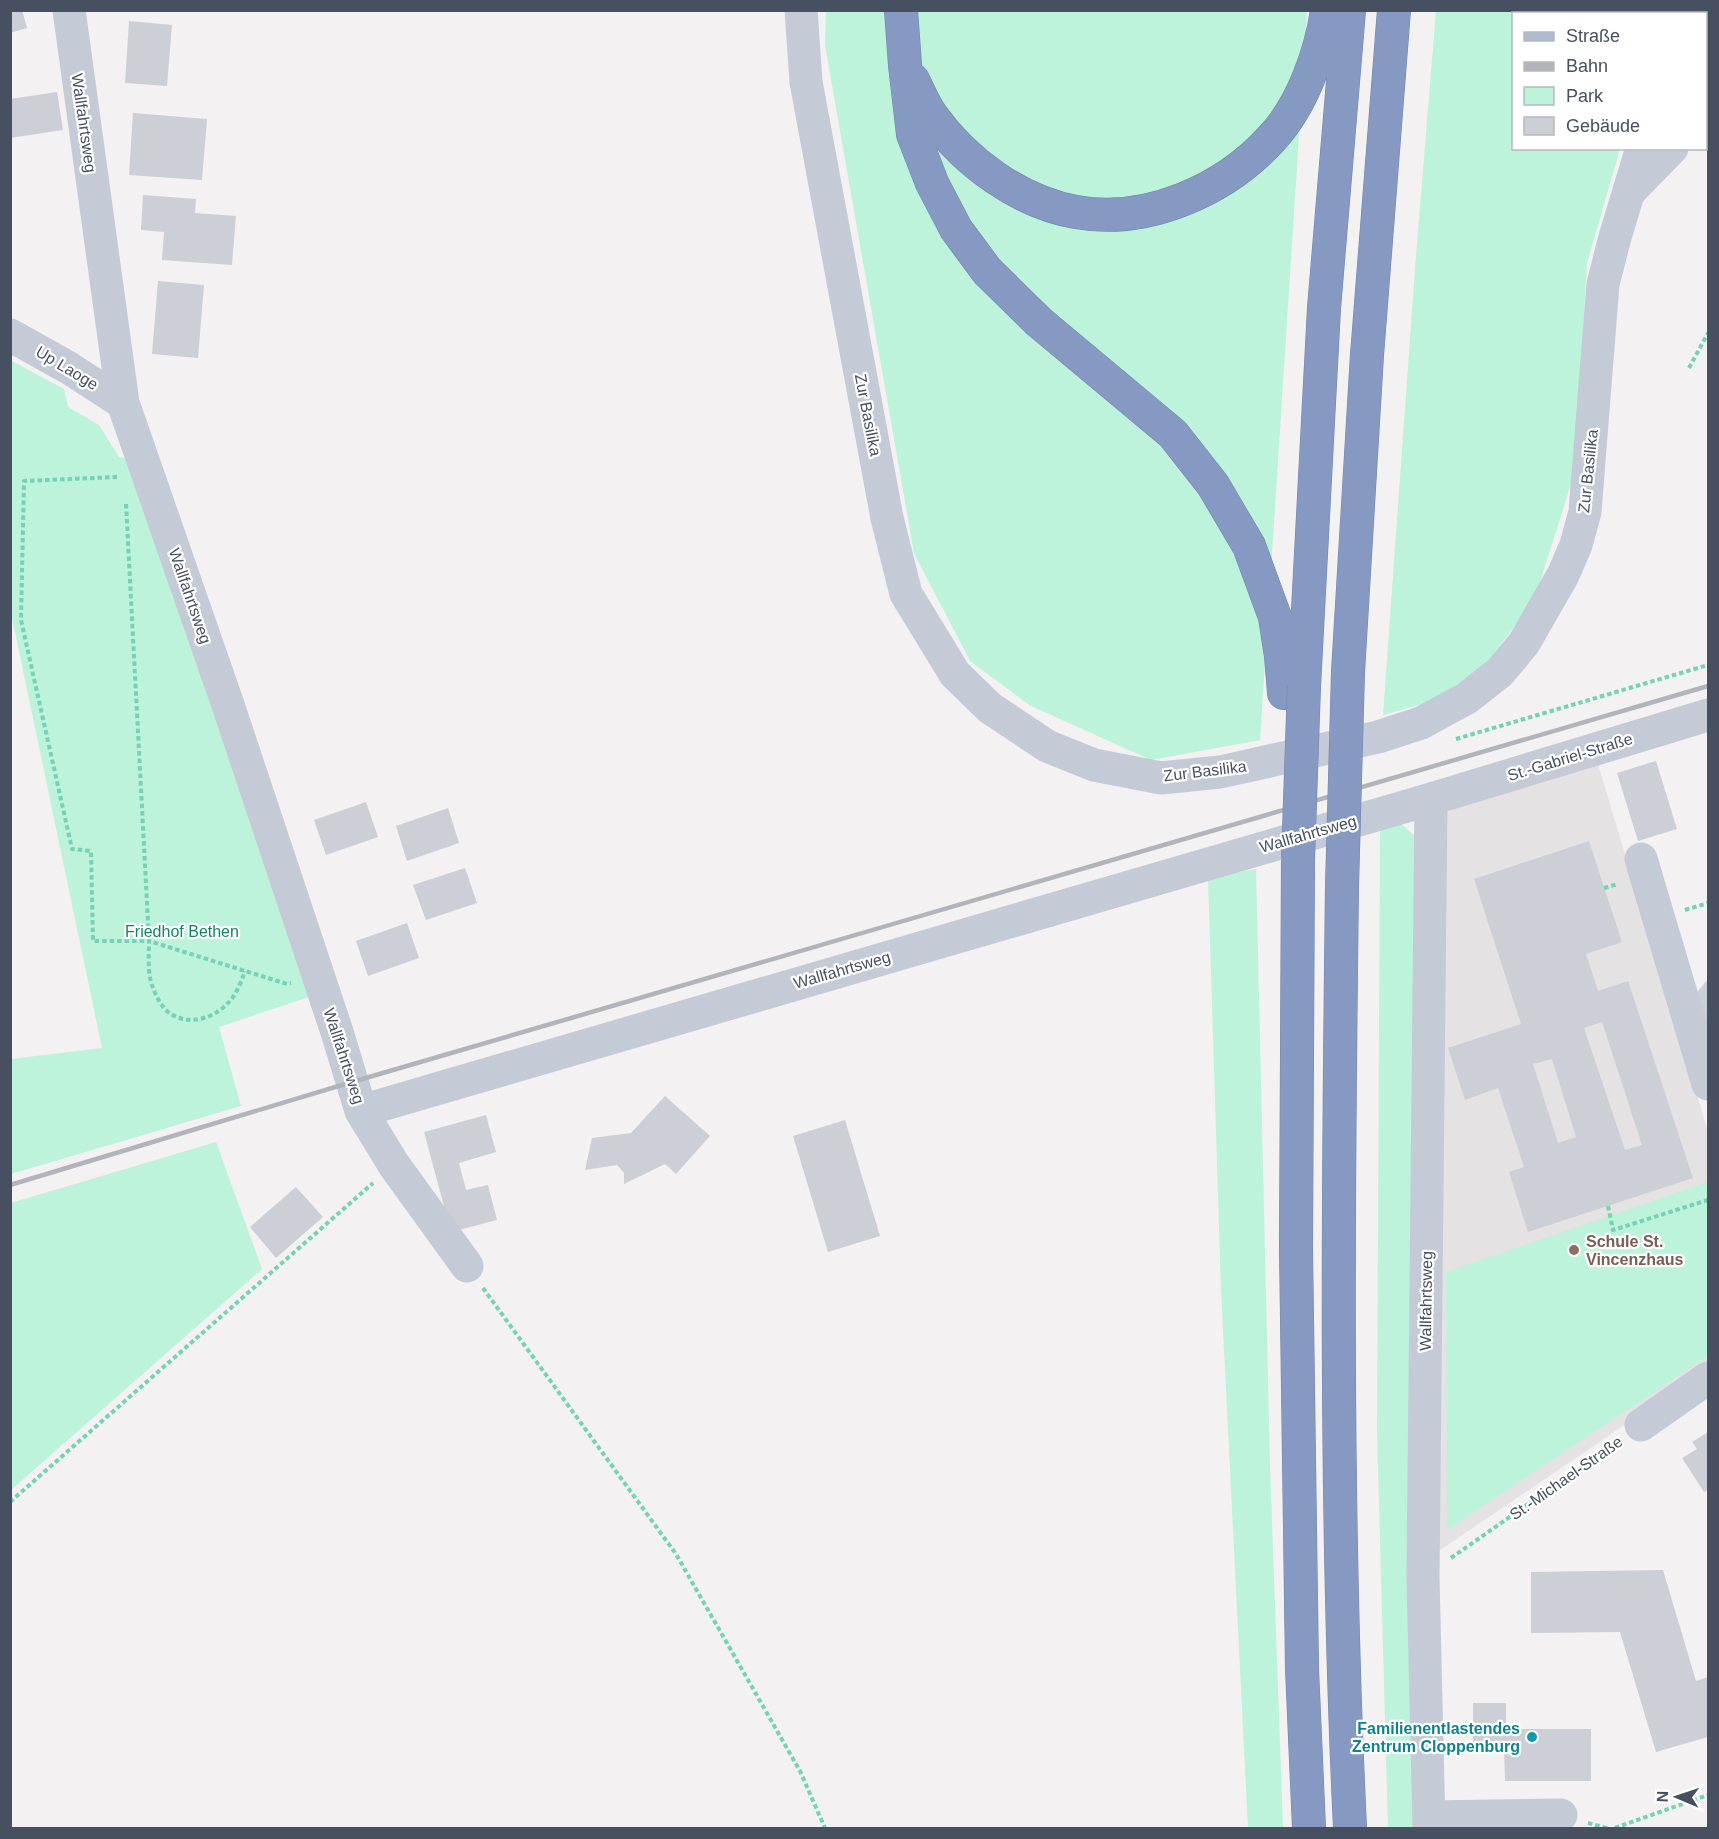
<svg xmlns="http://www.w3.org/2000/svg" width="1719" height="1839" viewBox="0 0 1719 1839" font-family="Arial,sans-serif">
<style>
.education{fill:#e4e2e2}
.green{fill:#bdf2db}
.building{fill:#cccfd6;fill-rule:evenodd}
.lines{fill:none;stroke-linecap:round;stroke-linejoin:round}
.highway-casing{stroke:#7184ae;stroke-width:34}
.path{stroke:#73d3b4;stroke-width:4;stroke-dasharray:4.5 3;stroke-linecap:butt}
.minor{stroke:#c4cad6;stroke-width:33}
.major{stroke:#afbad1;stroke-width:33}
.highway{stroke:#8699c2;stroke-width:33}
.rail{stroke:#b2b4bb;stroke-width:4.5}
.highway-bridge-casing{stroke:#7184ae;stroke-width:34;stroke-linecap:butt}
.highway-bridge{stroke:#8699c2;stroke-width:33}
.education-dot{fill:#8d6e63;stroke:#fff;stroke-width:2}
.culture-dot{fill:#0f9aa8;stroke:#fff;stroke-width:2}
.labels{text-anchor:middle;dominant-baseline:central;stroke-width:4.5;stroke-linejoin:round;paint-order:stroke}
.street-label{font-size:16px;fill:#475060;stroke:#fff}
.park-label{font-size:16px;fill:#118760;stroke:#fff}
.education-label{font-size:16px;font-weight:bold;fill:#785e54;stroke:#fff;text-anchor:start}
.culture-label{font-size:16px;font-weight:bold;fill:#0d838f;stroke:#fff;text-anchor:end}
</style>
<rect width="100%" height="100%" fill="#f3f1f1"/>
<path class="education" d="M 1598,764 L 1708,1132 L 1708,1368 L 1439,1551 L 1439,812 Z"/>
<path class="green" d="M 826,11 L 1307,11 L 1260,740 L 1151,760 L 1031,706 L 970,661 L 914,553 L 825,45 Z
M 1436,11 L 1558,11 L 1562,13 L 1514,14 L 1514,148 L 1620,149 L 1587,263 L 1575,471 L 1535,598 L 1484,667 L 1429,702 L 1383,715 L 1415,268 Z
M 10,360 L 64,389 L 68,407 L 99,425 L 119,457 L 129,459 L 312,996 L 219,1027 L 241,1106 L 11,1174 L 11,1059 L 102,1048 L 11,613 Z
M 1398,821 L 1417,838 L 1419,1828 L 1388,1828 L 1377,1431 L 1380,827 Z
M 1256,869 L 1270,1466 L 1283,1828 L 1248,1828 L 1221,1290 L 1208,877 Z
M 216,1142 L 262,1269 L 11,1490 L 11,1203 Z
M 1708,1182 L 1708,1356 L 1447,1530 L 1446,1272 Z"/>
<path class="building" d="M 10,10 L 22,10 L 27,28 L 10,33 Z
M 129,21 L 172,25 L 167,86 L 125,83 Z
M 57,92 L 63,130 L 10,138 L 10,99 Z
M 133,113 L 207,119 L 202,180 L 129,175 Z
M 143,195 L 196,199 L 195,213 L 236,216 L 232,265 L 162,260 L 164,232 L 141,230 Z
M 158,281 L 204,285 L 198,358 L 152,354 Z
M 1656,761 L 1677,829 L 1638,841 L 1617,773 Z
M 366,802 L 378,837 L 326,855 L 314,820 Z
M 448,808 L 459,843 L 407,861 L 396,826 Z
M 1589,841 L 1622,942 L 1586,954 L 1598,991 L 1628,981 L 1693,1178 L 1528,1232 L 1509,1172 L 1524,1167 L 1498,1088 L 1465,1100 L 1448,1048 L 1521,1024 L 1474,879 ZM 1602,1022 L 1642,1145 L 1625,1150 L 1584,1028 ZM 1552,1059 L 1576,1137 L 1558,1143 L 1533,1064 Z
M 465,868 L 477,903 L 426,920 L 413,885 Z
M 407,923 L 419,958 L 368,976 L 356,941 Z
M 1708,979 L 1708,1038 L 1695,995 Z
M 665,1096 L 710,1136 L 676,1174 L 665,1164 L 624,1184 L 624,1173 L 617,1165 L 585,1170 L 592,1138 L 631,1133 Z
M 486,1115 L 496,1152 L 459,1163 L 466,1190 L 488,1185 L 497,1220 L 451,1232 L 424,1132 Z
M 845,1120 L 880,1236 L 828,1252 L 793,1136 Z
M 296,1187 L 323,1217 L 276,1258 L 250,1227 Z
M 1708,1432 L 1708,1490 L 1704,1492 L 1682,1458 L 1697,1449 L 1692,1442 Z
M 1663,1570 L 1696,1681 L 1708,1677 L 1708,1737 L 1656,1752 L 1620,1632 L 1531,1633 L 1531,1572 Z
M 1473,1703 L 1506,1703 L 1506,1729 L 1591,1729 L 1591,1781 L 1505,1781 L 1504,1745 L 1473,1745 Z"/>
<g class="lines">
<g class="highway-casing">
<path id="highway" d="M 901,10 L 905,65 L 913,134 L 932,183 L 956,229 L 987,271 L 1039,322 L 1173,434 L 1213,485 L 1249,546 L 1275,617 L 1281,656 L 1284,693
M 913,80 C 919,92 924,105 932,116 C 965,162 1019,202 1076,212 C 1147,225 1225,190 1272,138 C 1302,106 1321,53 1327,10
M 1348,672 L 1367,355 L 1394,10
M 1304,686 L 1324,308 L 1349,10
M 1298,859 L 1296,1248 L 1302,1669 L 1309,1828
M 1342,886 C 1338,1200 1335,1515 1350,1828"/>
</g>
<path class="path" d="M 1689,368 L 1708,333
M 117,477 L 24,481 L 21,620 L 72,849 L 91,851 L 93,941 L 149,941 C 149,955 147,974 153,988 C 155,994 160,1003 164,1008 C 181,1027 211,1021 227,1004 C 236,996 241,982 245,971
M 126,504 L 149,941 L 287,984 L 291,983
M 1456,739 L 1708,665
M 1604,888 L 1618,884
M 1685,910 L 1708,903
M 1608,1206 L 1613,1230 L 1708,1200
M 483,1288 L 676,1554 L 800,1771 L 825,1828
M 10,1502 L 373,1183
M 1451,1558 L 1617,1442
M 1588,1823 L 1607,1828
M 1615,1828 L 1708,1795"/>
<path class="minor" d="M 69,10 L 123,403 L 227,702 L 337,1032 L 361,1111 L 394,1165 L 467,1266
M 801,10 L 806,82 L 887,518 L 906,594 L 955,674 L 990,708 L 1047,746 L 1094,765 L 1161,778 L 1220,772 L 1378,737 L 1421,723 L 1467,698 L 1500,672 L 1524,643 L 1563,575 L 1576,545 L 1585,512 L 1603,284 L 1615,237 L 1642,148
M 1706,78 L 1708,80
M 1706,108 L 1708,105
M 1631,190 L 1672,148
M 10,335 L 69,368 L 123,403
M 1431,799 L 1708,715
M 1641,859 L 1708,1084
M 361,1111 L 1431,799 L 1423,1577 L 1429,1828
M 1641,1425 L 1708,1378
M 1429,1817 L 1561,1815"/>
<path class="major" d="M 1600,10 L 1604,14
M 1666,10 L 1671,14
M 1706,37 L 1708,39"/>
<use href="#highway" class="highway"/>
<path class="rail" d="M 10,1185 L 352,1082 L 1708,686"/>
<g class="highway-bridge-casing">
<path id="highway-bridge" d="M 1298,859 L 1304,686
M 1342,886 L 1348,672"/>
</g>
<use href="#highway-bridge" class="highway-bridge"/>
</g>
<circle class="education-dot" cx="1574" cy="1250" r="6"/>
<circle class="culture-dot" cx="1532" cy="1737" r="6"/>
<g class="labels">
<g class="street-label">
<text transform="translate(84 123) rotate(82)">Wallfahrtsweg</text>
<text transform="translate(67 368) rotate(31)">Up Laoge</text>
<text transform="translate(868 415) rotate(79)">Zur Basilika</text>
<text transform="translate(1588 471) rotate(-84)">Zur Basilika</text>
<text transform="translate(190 596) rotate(71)">Wallfahrtsweg</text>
<text transform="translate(1570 757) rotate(-17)">St.-Gabriel-Straße</text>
<text transform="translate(1205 771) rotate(-7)">Zur Basilika</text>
<text transform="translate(1308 834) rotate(-16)">Wallfahrtsweg</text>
<text transform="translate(842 970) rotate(-16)">Wallfahrtsweg</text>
<text transform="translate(344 1056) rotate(72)">Wallfahrtsweg</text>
<text transform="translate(1426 1301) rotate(-89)">Wallfahrtsweg</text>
<text transform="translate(1566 1478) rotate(-35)">St.-Michael-Straße</text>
</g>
<g class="park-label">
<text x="182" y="931">Friedhof Bethen</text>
</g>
<g class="education-label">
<text x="1586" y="1241">Schule St.<tspan x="1586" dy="18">Vincenzhaus</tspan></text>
</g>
<g class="culture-label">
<text x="1520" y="1728">Familienentlastendes<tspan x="1520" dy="18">Zentrum Cloppenburg</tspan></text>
</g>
</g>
<rect width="1719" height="1839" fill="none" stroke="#475060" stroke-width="24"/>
<rect x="1512" y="12" width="195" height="138" fill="#ffffff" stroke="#b5b9bf" stroke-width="1.5"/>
<rect x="1524" y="32" width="30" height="9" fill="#afbad1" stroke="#b5b9bf" stroke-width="1.5"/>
<text x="1566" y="42" font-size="18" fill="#475060">Straße</text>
<rect x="1524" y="62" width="30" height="9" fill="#b2b4bb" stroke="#b5b9bf" stroke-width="1.5"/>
<text x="1566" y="72" font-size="18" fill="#475060">Bahn</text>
<rect x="1524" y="87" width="30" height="18" fill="#bdf2db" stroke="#b5b9bf" stroke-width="1.5"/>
<text x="1566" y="102" font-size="18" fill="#475060">Park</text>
<rect x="1524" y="117" width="30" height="18" fill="#cccfd6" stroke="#b5b9bf" stroke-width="1.5"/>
<text x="1566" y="132" font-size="18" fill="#475060">Gebäude</text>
<g transform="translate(1677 1797) rotate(272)" stroke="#ffffff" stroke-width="4.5" paint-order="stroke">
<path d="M0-4.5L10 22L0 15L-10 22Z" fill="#475060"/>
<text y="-9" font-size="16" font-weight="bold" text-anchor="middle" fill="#475060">N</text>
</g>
</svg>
